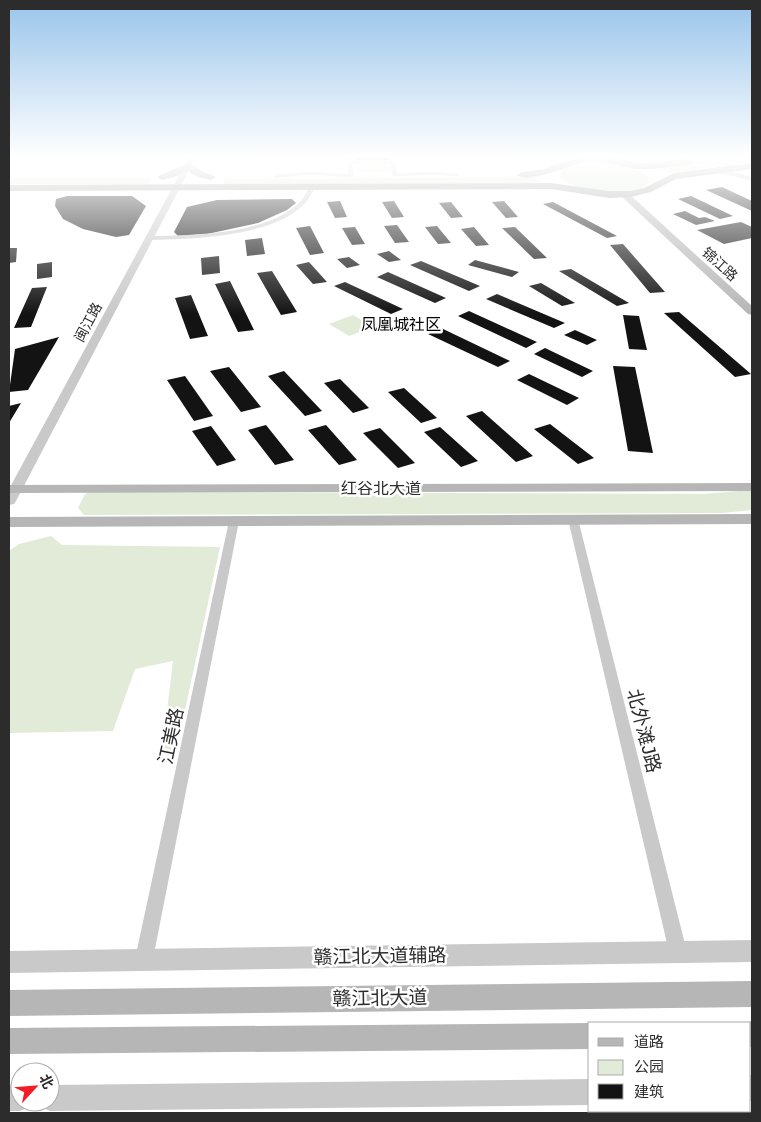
<svg xmlns="http://www.w3.org/2000/svg" width="761" height="1122" viewBox="0 0 761 1122" font-family="Arial,'Noto Sans SC',sans-serif">
<style>
.green{fill:#e1ebd7}
.building{fill:#131313}
.lines{fill:none;stroke-linecap:round;stroke-linejoin:round}
.service{stroke:#c9c9c9;stroke-width:3}
.minor{fill:#c9c9c9;fill-rule:evenodd}
.tertiary{fill:#c9c9c9;fill-rule:evenodd}
.secondary{fill:#b6b6b6;fill-rule:evenodd}
.trunk{fill:#9c9c9c;fill-rule:evenodd}
.labels{text-anchor:middle;dominant-baseline:central;stroke-width:5;stroke-linejoin:round;paint-order:stroke}
.far-street-label{font-size:14px;fill:#2c2c2c;stroke:#fff}
.far-quarter-label{font-size:16px;fill:#000;stroke:#fff}
.street-label{font-size:16px;fill:#2c2c2c;stroke:#fff}
.near-street-label{font-size:19px;fill:#2c2c2c;stroke:#fff}
</style>
<rect width="100%" height="100%" fill="#fff"/>
<path class="green" d="M 731,157 L 752,157 L 752,161 L 671,173 L 659,168 Z
M 586,163 C 606,163 635,163 649,178 C 648,202 571,192 560,177 L 562,170 Z
M 356,164 L 389,164 L 390,172 L 357,172 Z
M 535,177 L 538,183 L 223,185 L 225,179 Z
M 9,178 L 152,178 L 148,184 L 9,184 Z
M 353,315 L 373,327 L 349,336 L 329,324 Z
M 752,490 L 752,510 L 722,513 L 84,515 L 78,508 L 85,494 L 90,492 L 702,494 Z
M 51,536 L 62,545 L 220,547 L 176,752 L 162,753 L 173,661 L 135,669 L 113,731 L 9,733 L 9,551 L 19,544 Z"/>
<path class="building" d="M 356,157 L 389,157 L 390,160 L 357,160 Z
M 722,187 L 752,201 L 752,211 L 706,190 Z
M 67,196 L 132,196 L 146,206 L 129,235 L 116,237 L 83,229 L 63,219 L 55,206 L 56,199 Z
M 691,196 L 733,216 L 720,219 L 678,199 Z
M 292,199 L 296,203 L 287,210 L 258,223 L 207,234 L 178,236 L 174,232 L 187,207 L 217,200 Z
M 340,201 L 347,217 L 335,218 L 327,202 Z
M 394,201 L 404,217 L 392,218 L 382,202 Z
M 504,201 L 518,217 L 506,218 L 492,202 Z
M 451,202 L 463,217 L 451,218 L 439,203 Z
M 553,202 L 617,236 L 607,238 L 543,204 Z
M 685,211 L 699,218 L 705,217 L 715,221 L 696,225 L 673,214 Z
M 741,222 L 752,227 L 752,238 L 724,244 L 697,230 Z
M 397,225 L 409,242 L 395,243 L 384,226 Z
M 310,226 L 324,253 L 310,255 L 296,228 Z
M 437,226 L 451,243 L 438,244 L 425,227 Z
M 355,227 L 365,244 L 352,245 L 342,228 Z
M 474,227 L 489,245 L 476,246 L 461,229 Z
M 515,227 L 547,258 L 534,259 L 502,228 Z
M 262,238 L 265,254 L 247,256 L 245,240 Z
M 623,244 L 665,292 L 650,293 L 610,245 Z
M 9,248 L 17,248 L 16,262 L 9,263 Z
M 389,251 L 401,260 L 389,262 L 377,254 Z
M 219,256 L 220,273 L 202,275 L 201,258 Z
M 349,257 L 360,265 L 347,268 L 337,259 Z
M 475,260 L 519,272 L 512,277 L 468,265 Z
M 421,261 L 480,286 L 469,291 L 410,265 Z
M 52,262 L 52,277 L 37,279 L 37,264 Z
M 309,262 L 327,282 L 313,284 L 296,265 Z
M 571,269 L 629,303 L 617,306 L 559,271 Z
M 272,271 L 297,312 L 281,315 L 257,273 Z
M 388,272 L 446,298 L 435,303 L 377,277 Z
M 230,281 L 254,330 L 238,332 L 215,284 Z
M 345,282 L 403,309 L 391,314 L 334,286 Z
M 541,283 L 575,303 L 562,306 L 529,286 Z
M 47,287 L 31,327 L 14,328 L 32,288 Z
M 497,294 L 565,323 L 554,328 L 486,299 Z
M 191,295 L 208,336 L 190,339 L 175,298 Z
M 469,311 L 537,342 L 526,348 L 458,316 Z
M 679,312 L 751,374 L 735,377 L 664,313 Z
M 623,315 L 639,316 L 647,350 L 629,349 Z
M 441,328 L 510,361 L 498,367 L 428,334 Z
M 575,330 L 597,340 L 587,345 L 564,335 Z
M 59,337 L 28,390 L 9,392 L 15,349 Z
M 545,348 L 593,371 L 582,377 L 534,354 Z
M 613,366 L 635,367 L 653,453 L 628,451 Z
M 229,367 L 261,407 L 241,412 L 210,371 Z
M 284,371 L 322,411 L 305,416 L 268,376 Z
M 529,374 L 579,398 L 567,405 L 517,380 Z
M 185,376 L 213,416 L 194,421 L 167,380 Z
M 340,379 L 369,408 L 353,413 L 324,383 Z
M 404,388 L 437,418 L 421,423 L 388,392 Z
M 21,403 L 9,423 L 9,406 Z
M 482,411 L 533,456 L 516,462 L 466,416 Z
M 550,424 L 594,458 L 578,464 L 534,429 Z
M 266,425 L 294,460 L 275,465 L 248,430 Z
M 326,425 L 357,460 L 339,465 L 308,430 Z
M 211,426 L 236,460 L 217,466 L 192,431 Z
M 440,427 L 478,461 L 461,467 L 424,432 Z
M 380,428 L 415,463 L 398,468 L 363,433 Z"/>
<g class="lines">
<path class="service" d="M 395,175 L 433,173 L 457,175
M 276,176 L 313,173 L 351,176"/>
<path class="minor" d="M 346,157 L 352,157 L 352,160 L 389,160 L 388,157 L 394,157 L 398,175 L 393,176 L 390,164 L 352,164 L 354,176 L 349,177 Z
M 712,170 L 725,170 L 752,177 L 752,181 L 725,174 L 710,173 Z
M 310,187 L 315,188 C 312,192 310,197 307,201 C 277,237 194,239 150,240 L 147,238 L 150,236 C 195,235 269,235 302,200 C 305,196 307,191 310,187 Z
M 573,516 L 578,519 L 687,952 L 684,958 L 678,961 L 672,958 L 669,952 L 568,519 Z
M 234,518 L 239,521 L 153,959 L 150,965 L 144,968 L 138,965 L 135,959 L 229,521 Z"/>
<path class="tertiary" d="M 189,157 L 196,157 L 16,501 L 14,504 L 9,505 L 9,489 Z
M 752,940 L 752,962 L 9,973 L 9,951 Z
M 750,1075 L 752,1075 L 752,1101 L 750,1101 Z
M 590,1079 L 590,1105 L 50,1111 L 41,1107 L 39,1102 L 50,1102 L 50,1085 Z
M 9,1085 L 20,1085 L 20,1102 L 31,1102 L 29,1107 L 20,1111 L 9,1111 Z"/>
<path class="secondary" d="M 622,193 L 628,193 L 752,306 L 752,315 L 748,314 L 622,197 Z
M 752,483 L 752,491 L 9,493 L 9,485 Z
M 752,514 L 752,524 L 9,527 L 9,517 Z
M 752,981 L 752,1007 L 9,1016 L 9,990 Z
M 752,1021 L 752,1047 L 750,1047 L 750,1023 L 744,1023 Z
M 590,1023 L 590,1049 L 9,1054 L 9,1028 Z"/>
<path class="trunk" d="M 583,157 L 606,157 L 642,163 L 689,159 L 694,162 L 689,165 C 674,166 658,169 643,169 C 624,169 605,159 586,162 C 570,164 529,185 517,175 L 522,172 L 546,169 L 552,165 Z
M 189,162 L 199,170 L 216,177 L 211,180 C 202,178 194,177 188,170 L 177,176 L 162,180 L 157,177 Z
M 752,163 L 752,169 L 676,179 L 651,192 L 631,197 L 609,198 L 551,189 L 9,191 L 9,185 L 551,183 L 609,191 L 631,191 L 644,188 L 674,173 Z"/>
</g>
<linearGradient id="sky" x2="0" y2="1"><stop stop-color="#98c4ea"/><stop offset="0.5" stop-color="#fff"/><stop offset="1" stop-color="#fff" stop-opacity="0"/></linearGradient>
<rect width="761" height="314" fill="url(#sky)"/>
<g class="labels">
<g class="far-street-label">
<text transform="translate(720 264) rotate(42)">锦江路</text>
<text transform="translate(88 322) rotate(-62)">闽江路</text>
</g>
<g class="far-quarter-label">
<text x="401" y="324">凤凰城社区</text>
</g>
<g class="street-label">
<text x="381" y="488">红谷北大道</text>
</g>
<g class="near-street-label">
<text transform="translate(644 731) rotate(76)">北外滩J路</text>
<text transform="translate(171 736) rotate(-78)">江美路</text>
<text transform="translate(380 956) rotate(-1)">赣江北大道辅路</text>
<text transform="translate(380 998) rotate(-1)">赣江北大道</text>
</g>
</g>
<rect width="761" height="1122" fill="none" stroke="#2c2c2c" stroke-width="20"/>
<rect x="588" y="1022" width="162" height="90" fill="#ffffff" stroke="#ababab"/>
<rect x="598" y="1038" width="25" height="8" fill="#b6b6b6" stroke="#ababab"/>
<text x="634" y="1047" font-size="15" fill="#2c2c2c">道路</text>
<rect x="598" y="1060" width="25" height="15" fill="#e1ebd7" stroke="#ababab"/>
<text x="634" y="1072" font-size="15" fill="#2c2c2c">公园</text>
<rect x="598" y="1084" width="25" height="15" fill="#131313" stroke="#ababab"/>
<text x="634" y="1097" font-size="15" fill="#2c2c2c">建筑</text>
<g transform="translate(35 1087) rotate(64)"><circle r="24" fill="#ffffff" stroke="#ababab"/>
<path d="M0-4L9 19L0 12L-9 19Z" fill="#f31d27"/>
<text y="-8" font-size="14" font-weight="bold" text-anchor="middle" fill="#2c2c2c">北</text>
</g>
</svg>
